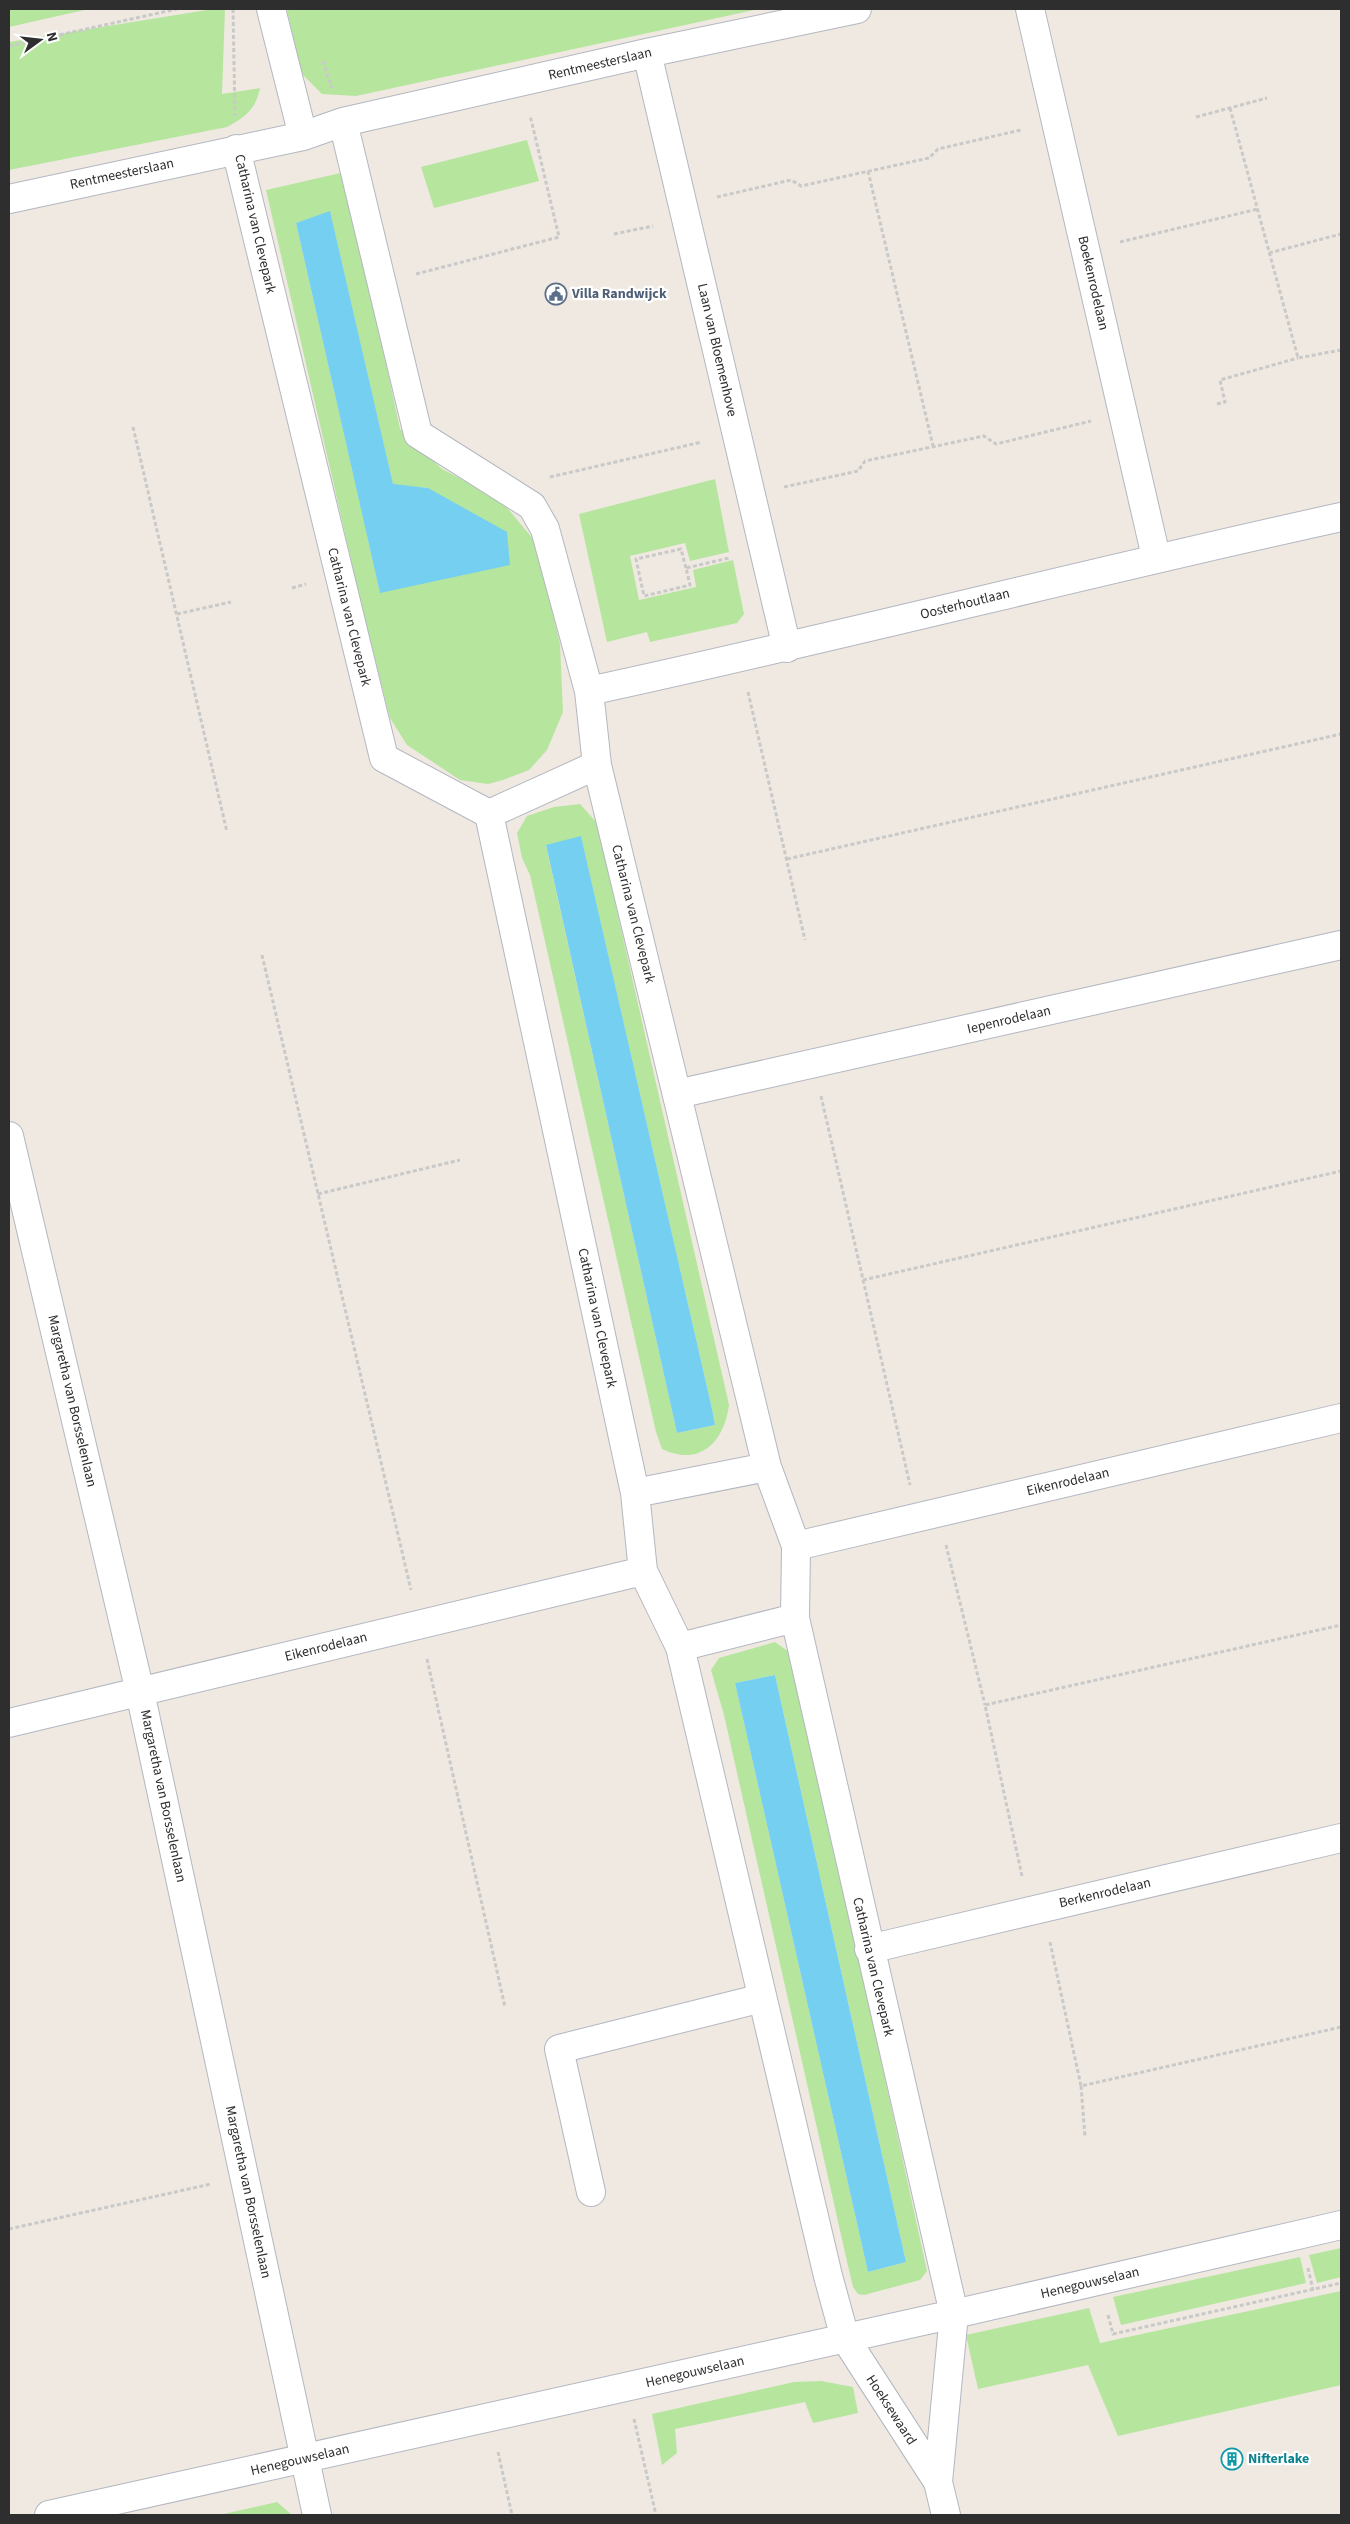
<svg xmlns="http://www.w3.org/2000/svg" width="1350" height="2524" viewBox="0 0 1350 2524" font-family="'Source Sans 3',sans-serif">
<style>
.green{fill:#b6e59e;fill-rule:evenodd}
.water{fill:#75cff0}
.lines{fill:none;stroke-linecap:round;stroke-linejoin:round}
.minor-casing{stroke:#b4b7c1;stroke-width:30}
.path{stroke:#c9c9c9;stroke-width:3;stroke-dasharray:4 2.5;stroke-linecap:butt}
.minor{stroke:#fff;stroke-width:28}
.labels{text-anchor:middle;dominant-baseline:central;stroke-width:4.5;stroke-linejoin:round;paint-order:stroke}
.street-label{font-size:14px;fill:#2e2e2e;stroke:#fff}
.service-label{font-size:14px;font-weight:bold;fill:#4e5e75;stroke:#fff;text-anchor:start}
.culture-label{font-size:14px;font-weight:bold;fill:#0d838f;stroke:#fff;text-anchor:start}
</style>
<rect width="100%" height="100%" fill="#efe9e1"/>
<path class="green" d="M 9,9 L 89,9 L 9,27 Z
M 213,9 L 225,9 L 222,94 L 260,88 C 256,109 245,117 227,127 L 9,170 L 9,42 Z
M 287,9 L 759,9 L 356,96 L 322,94 L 301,73 Z
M 527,140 L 539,181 L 434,208 L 421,167 Z
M 345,172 L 400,429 L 442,469 L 500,499 L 533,539 L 540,560 L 560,644 L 563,712 L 547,750 L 529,770 L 503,780 L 488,784 L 460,780 L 407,745 L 390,718 L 361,603 L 266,190 ZM 330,212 L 393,485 L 428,488 L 380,592 L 296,223 Z
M 715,479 L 729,552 L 690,561 L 685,543 L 630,556 L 639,600 L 696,587 L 693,570 L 733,560 L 744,614 L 737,623 L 650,642 L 647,632 L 607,642 L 579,514 Z
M 580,804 L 597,823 L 729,1405 C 724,1443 699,1467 662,1449 L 656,1432 L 530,875 L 522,858 L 517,833 L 527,816 L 554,807 ZM 581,837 L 712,1409 L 715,1425 L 677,1433 L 546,846 Z
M 775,1642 L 789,1652 L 801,1694 L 927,2271 L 920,2280 L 864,2295 L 858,2294 L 853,2287 L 846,2257 L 724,1715 L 711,1670 L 719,1658 ZM 775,1675 L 906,2262 L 868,2272 L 735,1683 Z
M 1341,2248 L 1341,2277 L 1317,2283 L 1309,2255 Z
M 1300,2257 L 1306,2283 L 1121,2325 L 1113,2297 Z
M 1341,2291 L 1341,2385 L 1118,2436 L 1088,2365 L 978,2389 L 966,2335 L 1089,2308 L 1100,2343 Z
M 821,2381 L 853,2387 L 858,2413 L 813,2423 L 805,2402 L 675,2429 L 677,2453 L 662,2465 L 652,2414 L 794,2382 Z
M 277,2502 L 292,2515 L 219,2515 Z"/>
<path class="water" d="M 330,211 L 393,484 L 428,488 L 507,532 L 510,565 L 380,593 L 296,223 Z
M 581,836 L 712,1409 L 715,1425 L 677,1433 L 546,845 Z
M 775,1675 L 906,2262 L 868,2272 L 735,1683 Z"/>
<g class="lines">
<g class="minor-casing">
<path id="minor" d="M 271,9 L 303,136
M 1030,9 L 1156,557
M 647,53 L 787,648
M 343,122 L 418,434 L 532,506 L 545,529 L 589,691 L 597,765 L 767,1467
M 236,149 L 384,758 L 489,814 L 635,1493
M 9,199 L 303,136 L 343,122 L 647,53 L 857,9
M 589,691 C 840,637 1090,572 1341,517
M 489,814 L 597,765
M 677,1094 L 1341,945
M 9,1136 L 140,1692 L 317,2515
M 767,1467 L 796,1546 L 795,1618 L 680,1647 L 643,1571 L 635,1493 Z
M 796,1546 L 1341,1418
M 795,1618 L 954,2314 L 938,2482 L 946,2515
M 680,1647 L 828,2276 L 845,2338 L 938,2482
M 9,1723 L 643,1571
M 869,1949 L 1341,1838
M 591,2192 L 559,2049 L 762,1998
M 49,2515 L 954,2314 L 1341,2225"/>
</g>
<path class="path" d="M 233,9 L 235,116
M 9,46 L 177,9
M 323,61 L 332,88
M 1230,108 L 1298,358 L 1341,350
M 1196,117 L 1267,98
M 868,171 L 933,446
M 717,197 L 791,180 L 801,186 L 929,158 L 938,149 L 1021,130
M 614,234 L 653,226
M 1120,242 L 1258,209
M 1269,253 L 1341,234
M 416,274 L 559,237 L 530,115
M 1217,404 L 1225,402 L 1220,380 L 1298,358
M 133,427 L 227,832
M 550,477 L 702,442
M 784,487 L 858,471 L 865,461 L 984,436 L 996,444 L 1091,421
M 686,568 L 681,549 L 636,559 L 644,596 L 690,585 L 686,568 L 729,558
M 292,588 L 306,584
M 177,614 L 231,602
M 748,692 L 805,940
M 787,859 L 1341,734
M 262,955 L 411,1590
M 821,1096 L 910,1485
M 318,1194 L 460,1160
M 863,1280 L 1341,1171
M 946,1545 L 985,1705
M 427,1659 L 505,2007
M 1022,1876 L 985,1705 L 1341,1625
M 1050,1942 L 1081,2086 L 1341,2027
M 1081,2086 L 1085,2137
M 9,2229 L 211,2184
M 1308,2268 L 1313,2290
M 1108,2315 L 1113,2334 L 1341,2283
M 634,2419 L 656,2515
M 498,2452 L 512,2515"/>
<use href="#minor" class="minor"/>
</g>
<defs>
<g id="civic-ring" transform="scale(1.125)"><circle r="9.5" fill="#fff" stroke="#5c6f8a" stroke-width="1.5"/><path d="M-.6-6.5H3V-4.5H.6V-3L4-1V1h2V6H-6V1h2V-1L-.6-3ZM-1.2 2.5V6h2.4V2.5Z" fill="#5c6f8a"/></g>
<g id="building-ring" transform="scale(1.125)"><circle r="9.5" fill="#fff" stroke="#0f9aa8" stroke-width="1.5"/><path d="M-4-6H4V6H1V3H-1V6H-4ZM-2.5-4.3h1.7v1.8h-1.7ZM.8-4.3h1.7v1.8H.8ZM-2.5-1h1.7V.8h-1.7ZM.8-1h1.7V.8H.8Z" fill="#0f9aa8"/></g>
</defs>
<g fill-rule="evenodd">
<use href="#civic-ring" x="556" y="294"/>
<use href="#building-ring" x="1232" y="2459"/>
</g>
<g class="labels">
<g class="street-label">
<text transform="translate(600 64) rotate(-13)">Rentmeesterslaan</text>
<text transform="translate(122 174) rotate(-12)">Rentmeesterslaan</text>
<text transform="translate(255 224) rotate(77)">Catharina van Clevepark</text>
<text transform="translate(1093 283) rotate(77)">Boekenrodelaan</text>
<text transform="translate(717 350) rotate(77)">Laan van Bloemenhove</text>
<text transform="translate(965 604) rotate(-14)">Oosterhoutlaan</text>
<text transform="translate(349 617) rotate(76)">Catharina van Clevepark</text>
<text transform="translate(633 914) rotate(76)">Catharina van Clevepark</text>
<text transform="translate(1009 1020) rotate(-13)">Iepenrodelaan</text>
<text transform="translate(597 1318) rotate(78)">Catharina van Clevepark</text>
<text transform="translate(72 1401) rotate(77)">Margaretha van Borsselenlaan</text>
<text transform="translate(1068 1482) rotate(-13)">Eikenrodelaan</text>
<text transform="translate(326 1647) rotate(-14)">Eikenrodelaan</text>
<text transform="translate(163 1796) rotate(78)">Margaretha van Borsselenlaan</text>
<text transform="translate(1105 1893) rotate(-13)">Berkenrodelaan</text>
<text transform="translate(873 1967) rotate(77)">Catharina van Clevepark</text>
<text transform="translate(248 2192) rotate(78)">Margaretha van Borsselenlaan</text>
<text transform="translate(1090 2283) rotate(-13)">Henegouwselaan</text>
<text transform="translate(695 2372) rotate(-13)">Henegouwselaan</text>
<text transform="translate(891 2410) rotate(57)">Hoeksewaard</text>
<text transform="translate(300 2460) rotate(-13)">Henegouwselaan</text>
</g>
<g class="service-label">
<text x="572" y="294">Villa Randwijck</text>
</g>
<g class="culture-label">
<text x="1248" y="2459">Nifterlake</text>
</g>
</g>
<rect width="1350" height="2524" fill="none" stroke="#2e2e2e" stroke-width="20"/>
<g transform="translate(40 40) rotate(75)" stroke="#ffffff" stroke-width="4" paint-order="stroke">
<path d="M0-4L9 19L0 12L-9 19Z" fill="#2e2e2e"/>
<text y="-8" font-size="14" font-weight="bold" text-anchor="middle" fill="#2e2e2e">N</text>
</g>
</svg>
